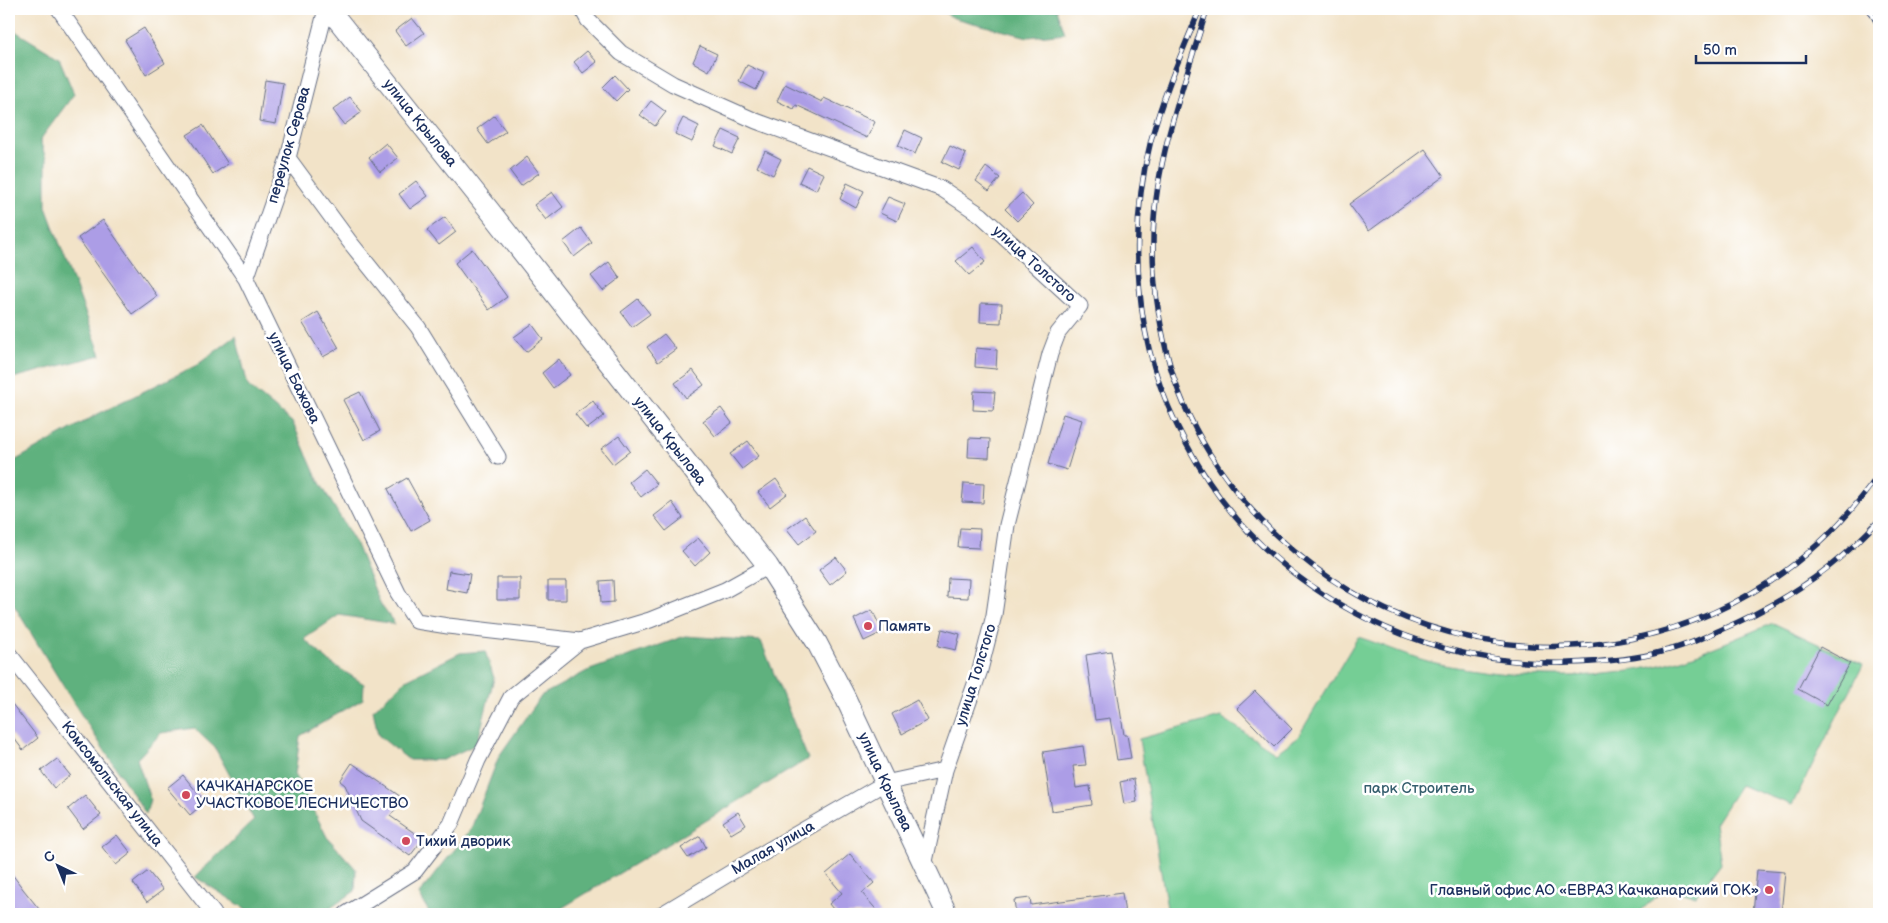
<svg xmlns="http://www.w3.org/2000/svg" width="1888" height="923" viewBox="0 0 1888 923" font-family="'Balsamiq Sans',sans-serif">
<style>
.green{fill:#74ce95;stroke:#487e7a}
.forest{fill:#5fb17e;stroke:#3d706e}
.building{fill:#ac9de6}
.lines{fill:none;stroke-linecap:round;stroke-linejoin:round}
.minor-casing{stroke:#666e83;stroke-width:17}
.major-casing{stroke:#666e83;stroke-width:22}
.minor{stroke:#fff;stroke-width:15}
.major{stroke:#fff;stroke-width:20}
.rail-casing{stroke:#1b2f5e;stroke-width:5.5}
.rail{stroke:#fff;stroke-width:4;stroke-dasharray:11;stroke-linecap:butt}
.poi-dot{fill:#d1495b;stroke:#fff;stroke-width:2}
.labels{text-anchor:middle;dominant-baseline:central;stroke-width:5;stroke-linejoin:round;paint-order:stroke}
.street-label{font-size:15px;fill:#1b2f5e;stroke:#fff}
.poi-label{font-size:15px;fill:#1b2f5e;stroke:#fff;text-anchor:start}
.park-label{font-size:15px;fill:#365f6e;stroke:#fff}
</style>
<rect width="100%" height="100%" fill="#fff"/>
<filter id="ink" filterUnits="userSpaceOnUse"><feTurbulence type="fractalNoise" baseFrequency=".02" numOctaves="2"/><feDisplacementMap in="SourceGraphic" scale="10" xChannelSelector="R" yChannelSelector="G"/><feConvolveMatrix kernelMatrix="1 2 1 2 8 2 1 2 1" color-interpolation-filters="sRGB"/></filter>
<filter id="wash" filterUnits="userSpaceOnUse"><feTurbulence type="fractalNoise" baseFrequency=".0096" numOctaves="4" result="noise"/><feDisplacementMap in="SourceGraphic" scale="20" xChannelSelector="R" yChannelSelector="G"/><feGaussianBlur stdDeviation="1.12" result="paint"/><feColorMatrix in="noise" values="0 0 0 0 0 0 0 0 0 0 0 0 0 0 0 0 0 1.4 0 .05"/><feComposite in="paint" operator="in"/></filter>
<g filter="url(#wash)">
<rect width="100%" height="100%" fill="#f2e3c8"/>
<path class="green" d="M 1773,623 L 1863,665 L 1792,805 L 1740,785 L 1715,824 L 1721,863 L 1696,896 L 1667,887 L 1637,914 L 1168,914 L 1139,739 L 1221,717 L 1276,753 L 1298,737 L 1358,637 C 1384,645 1414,659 1440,664 C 1508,678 1584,681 1652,667 C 1693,658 1734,639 1773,623 Z"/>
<path class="forest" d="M 9,9 L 13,9 L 15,31 L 59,58 L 74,94 L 40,140 L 46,159 L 46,207 L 101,355 L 9,379 Z
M 938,9 L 1057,9 L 1065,33 L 1028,37 L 954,18 Z
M 236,336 L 248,386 L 293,423 L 316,476 L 355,542 L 381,605 L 395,624 L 339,615 L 304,639 L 331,663 L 364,684 L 363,699 L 300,736 L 295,774 L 327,837 L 356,869 L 355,891 L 322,914 L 254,914 L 195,877 L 254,820 L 215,748 L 194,728 L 161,733 L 137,759 L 150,799 L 146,814 L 73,702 L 9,597 L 9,464 L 98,414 L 197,365 Z
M 685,636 L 761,641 L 808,759 L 552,914 L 430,914 L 419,894 L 471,829 L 499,756 L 542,695 L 587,671 Z
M 485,651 L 494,678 L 477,744 L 443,760 L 409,760 L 378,735 L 373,710 L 406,680 L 460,653 Z"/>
<g id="blocks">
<path class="building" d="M 412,18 L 424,33 L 406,46 L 395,31 Z
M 144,28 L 165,63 L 146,75 L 125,40 Z
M 700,46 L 717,54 L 709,71 L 693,62 Z
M 587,51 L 597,62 L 583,73 L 574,62 Z
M 747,65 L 764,73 L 756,90 L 739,81 Z
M 615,75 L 628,89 L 616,101 L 603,87 Z
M 265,80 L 283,83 L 276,124 L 259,121 Z
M 785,84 L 822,102 L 824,98 L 875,122 L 867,138 L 796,105 L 794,109 L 777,101 Z
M 350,97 L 362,112 L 344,125 L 333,110 Z
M 651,101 L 666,112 L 655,126 L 640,115 Z
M 494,116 L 506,131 L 488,144 L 477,129 Z
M 683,118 L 699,126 L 692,142 L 675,134 Z
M 203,125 L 228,164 L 213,174 L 187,135 Z
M 723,130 L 740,138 L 732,154 L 715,146 Z
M 905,130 L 922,138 L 915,154 L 898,146 Z
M 386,143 L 398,158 L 380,172 L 369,157 Z
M 950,146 L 966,154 L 959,170 L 942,162 Z
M 1425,149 L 1444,176 L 1369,231 L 1349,204 Z
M 765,151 L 781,159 L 773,175 L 757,167 Z
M 527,157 L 539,173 L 521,186 L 510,171 Z
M 807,166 L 824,174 L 816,190 L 799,182 Z
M 986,167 L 1000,178 L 989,191 L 976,181 Z
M 416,181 L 428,196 L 410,209 L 399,194 Z
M 847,183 L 864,191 L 856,208 L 840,199 Z
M 552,192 L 563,207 L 546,220 L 534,205 Z
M 1022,193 L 1033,205 L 1017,221 L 1005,209 Z
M 888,197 L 905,204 L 897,221 L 880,213 Z
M 445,217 L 456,232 L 439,245 L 427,230 Z
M 103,220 L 157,296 L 132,314 L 78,238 Z
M 581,228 L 592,243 L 574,257 L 563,242 Z
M 973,247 L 985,262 L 969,275 L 956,261 Z
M 472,249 L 507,297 L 489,310 L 455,263 Z
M 609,262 L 620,278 L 603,291 L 591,276 Z
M 638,299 L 650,314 L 632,327 L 621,312 Z
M 981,303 L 1002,304 L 1001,323 L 980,322 Z
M 318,312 L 339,348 L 323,357 L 302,322 Z
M 532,324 L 543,339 L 526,352 L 514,337 Z
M 664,334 L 676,349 L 658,362 L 647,347 Z
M 976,348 L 997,350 L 996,369 L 975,367 Z
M 559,359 L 570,375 L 553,388 L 542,373 Z
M 693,370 L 704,385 L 686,398 L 675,383 Z
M 974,391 L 995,392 L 993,411 L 973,410 Z
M 360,392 L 380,431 L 364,440 L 343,400 Z
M 593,401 L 604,416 L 587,429 L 575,414 Z
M 721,408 L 732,423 L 715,436 L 703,421 Z
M 1063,414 L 1082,420 L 1067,470 L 1048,464 Z
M 619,436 L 630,451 L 613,464 L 601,449 Z
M 969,438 L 990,439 L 989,458 L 968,457 Z
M 748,441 L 759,456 L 742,469 L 730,454 Z
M 645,469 L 657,484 L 641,497 L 629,482 Z
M 407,478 L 430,520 L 411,531 L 388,489 Z
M 776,479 L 787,494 L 770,507 L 758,492 Z
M 964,483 L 984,484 L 983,503 L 962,502 Z
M 672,502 L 683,518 L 666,531 L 654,516 Z
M 805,516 L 816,531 L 799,544 L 787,529 Z
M 960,528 L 980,529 L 979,548 L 958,547 Z
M 698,538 L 710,552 L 695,566 L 682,551 Z
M 836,557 L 847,571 L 830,585 L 819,570 Z
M 449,571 L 470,574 L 467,593 L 446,589 Z
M 497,578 L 520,578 L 520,600 L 497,600 Z
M 948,578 L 969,579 L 968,598 L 947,597 Z
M 613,580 L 614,602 L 601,603 L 600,581 Z
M 548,581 L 566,581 L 566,600 L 548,600 Z
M 872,610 L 883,632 L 864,641 L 854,619 Z
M 942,629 L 960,634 L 956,650 L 938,646 Z
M 1820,647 L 1850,663 L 1827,705 L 1798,689 Z
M 1111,651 L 1124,735 L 1127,735 L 1131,758 L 1117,760 L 1110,718 L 1095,720 L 1086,655 Z
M 1255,691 L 1292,729 L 1274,747 L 1237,708 Z
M 9,700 L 38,738 L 23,750 L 9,732 Z
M 917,700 L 928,720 L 902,734 L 892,714 Z
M 1083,746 L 1086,765 L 1073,766 L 1076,788 L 1090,786 L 1092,805 L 1052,811 L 1043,752 Z
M 57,759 L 70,775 L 54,788 L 41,771 Z
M 352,763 L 404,799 L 390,816 L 423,839 L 410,856 L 361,821 L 345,785 L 340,781 Z
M 183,775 L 205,802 L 190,815 L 167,788 Z
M 1134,779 L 1137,802 L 1124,804 L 1120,782 Z
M 85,795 L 101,815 L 83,829 L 68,809 Z
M 738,812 L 746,825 L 731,834 L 723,822 Z
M 117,835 L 131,853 L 116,865 L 102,847 Z
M 700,836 L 706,847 L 688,858 L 681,848 Z
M 850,854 L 874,883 L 862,893 L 880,914 L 837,914 L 829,904 L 842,893 L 826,874 Z
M 9,870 L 23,889 L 43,914 L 17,914 L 9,903 Z
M 1757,870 L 1785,872 L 1781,914 L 1753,914 Z
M 148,871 L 163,890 L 147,902 L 133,883 Z
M 1122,893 L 1125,914 L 1016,914 L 1014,900 L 1030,898 L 1031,905 Z"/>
</g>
</g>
<g filter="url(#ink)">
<use href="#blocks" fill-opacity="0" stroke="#666e83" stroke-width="1"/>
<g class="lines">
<g class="minor-casing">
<path id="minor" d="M 59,9 L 246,279 L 398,593 L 416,621 L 448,626 L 580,641
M 582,9 L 588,20 L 621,53 L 673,84 L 756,121 L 942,189 L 981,215 L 1080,306 L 1058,333 L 1050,354 L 1007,525 L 994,615 L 980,670 L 945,770 L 924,866
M 288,158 L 349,241 L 418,327 L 498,457
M 246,279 L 288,158 L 326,9
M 9,654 L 214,914
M 346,914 L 415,871 L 451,824 L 478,760 L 511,697 L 580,641 L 650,620 L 725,590 L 768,566
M 662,914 L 760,855 L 885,783 L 945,770"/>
</g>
<g class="major-casing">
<path id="major" d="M 329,9 L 490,211 L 768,566 L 817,643 L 845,697 L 947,914"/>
</g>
<use href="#minor" class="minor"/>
<use href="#major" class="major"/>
<g class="rail-casing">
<path id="rail" d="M 1200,9 C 1182,52 1163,95 1151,140 C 1135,202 1134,267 1145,330 C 1155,384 1179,436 1209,482 C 1289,601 1428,667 1570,663 C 1601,662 1634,660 1664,651 C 1683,647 1701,639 1718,631 C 1780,605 1834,570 1879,520
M 1207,9 C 1184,86 1152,166 1153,248 C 1153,283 1159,320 1167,354 C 1184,423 1226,488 1277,536 C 1457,704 1738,678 1879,474
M 1869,9 L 1879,26"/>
</g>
<use href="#rail" class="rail"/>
</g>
</g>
<g class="poi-dot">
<circle cx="868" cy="626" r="5"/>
<circle cx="186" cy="795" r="5"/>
<circle cx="406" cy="841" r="5"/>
<circle cx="1769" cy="890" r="5"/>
</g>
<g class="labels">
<g class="street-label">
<text transform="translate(420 123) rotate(51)">улица Крылова</text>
<text transform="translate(289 145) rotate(-74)">переулок Серова</text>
<text transform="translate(1034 264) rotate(42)">улица Толстого</text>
<text transform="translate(294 378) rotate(64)">улица Бажова</text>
<text transform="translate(670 441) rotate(52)">улица Крылова</text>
<text transform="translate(976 675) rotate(-73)">улица Толстого</text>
<text transform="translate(885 782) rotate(65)">улица Крылова</text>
<text transform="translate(112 784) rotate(52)">Комсомольская улица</text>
<text transform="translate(773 848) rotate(-30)">Малая улица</text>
</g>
<g class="poi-label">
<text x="878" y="626">Память</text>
<text x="196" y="786">КАЧКАНАРСКОЕ<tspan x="196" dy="17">УЧАСТКОВОЕ ЛЕСНИЧЕСТВО</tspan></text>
<text x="416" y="841">Тихий дворик</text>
<text x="1759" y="890" text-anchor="end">Главный офис АО «ЕВРАЗ Качканарский ГОК»</text>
</g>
<g class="park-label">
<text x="1419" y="788">парк Строитель</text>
</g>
</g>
<rect width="1888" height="923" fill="none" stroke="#fff" stroke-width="30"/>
<g transform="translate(58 866) rotate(317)" stroke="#ffffff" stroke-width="4" paint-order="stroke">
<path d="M0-4L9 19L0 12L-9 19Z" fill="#1b2f5e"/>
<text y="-8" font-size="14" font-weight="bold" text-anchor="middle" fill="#1b2f5e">С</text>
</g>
<path d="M1696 55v8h110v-8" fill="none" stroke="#1b2f5e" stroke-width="2.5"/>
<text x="1703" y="55" font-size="15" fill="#1b2f5e" stroke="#ffffff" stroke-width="4" paint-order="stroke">50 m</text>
</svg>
